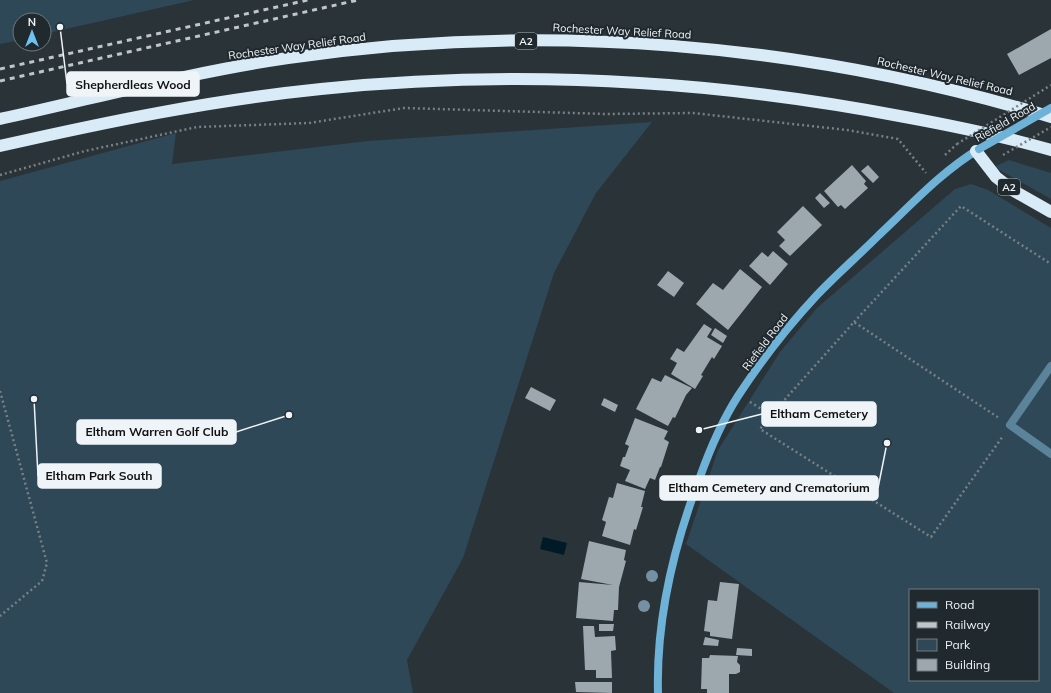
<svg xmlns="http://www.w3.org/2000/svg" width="1051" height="693" viewBox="0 0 1051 693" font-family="Mulish,sans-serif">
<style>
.green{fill:#2e4857;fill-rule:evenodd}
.water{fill:#011a27}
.building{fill:#9ca7ae}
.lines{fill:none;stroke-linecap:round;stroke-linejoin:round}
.path{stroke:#788084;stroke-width:2.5;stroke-dasharray:2 3;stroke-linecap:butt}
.lane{stroke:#5b849b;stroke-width:8}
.secondary{stroke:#6fb2d8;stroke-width:8}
.highway{stroke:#d8ebf7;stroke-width:12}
.rail{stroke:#bfc6c9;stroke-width:3;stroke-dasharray:5 5;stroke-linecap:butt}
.path-bridge{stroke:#788084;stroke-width:2.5;stroke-dasharray:2 3;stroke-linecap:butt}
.secondary-bridge{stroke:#6fb2d8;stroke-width:8}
.tree{fill:#7490a2}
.labels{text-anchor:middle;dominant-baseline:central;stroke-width:4;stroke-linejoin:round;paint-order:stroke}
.shield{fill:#20292e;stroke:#b0b7bb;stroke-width:1}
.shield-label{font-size:10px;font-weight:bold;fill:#eef4f7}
.street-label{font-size:11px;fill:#eef4f7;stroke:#20292e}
.leader{fill:none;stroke:#eef4f7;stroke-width:1.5}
.callout-dot{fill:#eef4f7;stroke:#20292e;stroke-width:1.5}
.callout{fill:#eef4f7;stroke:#eef4f7;stroke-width:1.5}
.callout-label{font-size:12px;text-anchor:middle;font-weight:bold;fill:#111}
</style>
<rect width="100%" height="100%" fill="#2a3338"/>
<path class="green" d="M 0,0 L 194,0 L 44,34 L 44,20 L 20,20 L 20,40 L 0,44 Z
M 652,122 L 596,193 L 554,273 L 463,558 L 407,660 L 413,693 L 0,693 L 0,181 L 176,133 L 172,164 L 368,141 Z
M 1009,160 L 1051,173 L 1051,199 L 994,167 Z
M 971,184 L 988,190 L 1051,228 L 1051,693 L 894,693 L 686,544 L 718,450 L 780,352 L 817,308 L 955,189 ZM 910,590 L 1038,590 L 1038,680 L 910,680 Z"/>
<path class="water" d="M 543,537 L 567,543 L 564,555 L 540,549 Z"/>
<path class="building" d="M 1051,29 L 1051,58 L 1019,75 L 1007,54 Z
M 852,165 L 866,181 L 864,184 L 868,188 L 845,209 L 841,205 L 838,207 L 824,191 Z
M 868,165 L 879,177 L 873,183 L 861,171 Z
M 820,193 L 830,203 L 824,208 L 815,198 Z
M 803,206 L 822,225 L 790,256 L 779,246 L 785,240 L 777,232 Z
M 773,251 L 788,264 L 770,285 L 749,266 L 762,252 L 768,257 Z
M 740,269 L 762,287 L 728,330 L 696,304 L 713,283 L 723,290 Z
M 668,271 L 684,283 L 674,297 L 657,285 Z
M 704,324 L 712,329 L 707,337 L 722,346 L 714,359 L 712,357 L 701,375 L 703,376 L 695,389 L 671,374 L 677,363 L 670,359 L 677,348 L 684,352 Z
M 715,328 L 727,336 L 723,343 L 711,335 Z
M 665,375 L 692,388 L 686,395 L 675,418 L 673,417 L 668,426 L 636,409 L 652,378 L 661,382 Z
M 531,387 L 556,400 L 550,411 L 525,398 Z
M 604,398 L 618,405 L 615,412 L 601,405 Z
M 635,418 L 668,431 L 664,439 L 669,442 L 661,467 L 660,467 L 655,480 L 650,478 L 645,489 L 625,481 L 630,470 L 620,466 L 623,457 L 625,457 L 629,446 L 625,444 Z
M 617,483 L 645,491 L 641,507 L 643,507 L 636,530 L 634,529 L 630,545 L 602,536 L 606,522 L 602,520 L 609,497 L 613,498 Z
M 589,541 L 626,550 L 624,560 L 626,561 L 619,587 L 618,610 L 614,610 L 613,621 L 576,618 L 579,582 L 613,585 L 581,579 Z
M 720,582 L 739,584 L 732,639 L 710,636 L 710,632 L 704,631 L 708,600 L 717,601 Z
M 599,624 L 614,624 L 613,631 L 599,631 Z
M 583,626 L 594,626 L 595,637 L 615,636 L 616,650 L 611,651 L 612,678 L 596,678 L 596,670 L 585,670 Z
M 705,637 L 719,640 L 718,646 L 703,645 Z
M 737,648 L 752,649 L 752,656 L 736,655 Z
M 710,655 L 738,656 L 737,662 L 740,665 L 740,672 L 736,674 L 729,674 L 729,693 L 707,693 L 707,689 L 701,689 L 702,658 L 709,658 Z
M 575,682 L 612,682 L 612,693 L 576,692 Z"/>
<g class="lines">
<path class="path" d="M 945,155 L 957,144
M 0,175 L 85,151 L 197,127 L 309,123 L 404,108 L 607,114 L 693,113 L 847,130 L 898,139 L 926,173
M 854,322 L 961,206 L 1051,264
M 0,391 L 47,563 L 42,581 L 0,616
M 750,402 L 771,415 L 854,322 L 999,418
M 771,415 L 760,429 L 931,537 L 1003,436"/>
<path class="lane" d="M 1051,366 L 1010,425 L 1051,454"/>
<path class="secondary" d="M 658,693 C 656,619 674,545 700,477 C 710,449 722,421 738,396 C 761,361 788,326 817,295 C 837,274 859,255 879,235 C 911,205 941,172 979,149"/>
<path class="highway" d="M 0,119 C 96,98 191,72 288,58 C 543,21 805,43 1051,117
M 0,146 C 106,122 212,100 321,89 C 515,69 713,80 905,117 C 954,126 1003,136 1051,150
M 976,151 L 996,177 L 1014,191 L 1051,212"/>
<path class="rail" d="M 0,69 L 308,0
M 0,81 L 358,0"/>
<path class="path-bridge" d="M 957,144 L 1051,85
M 1003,155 L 1051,127"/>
<path class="secondary-bridge" d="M 979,149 L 1051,108"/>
</g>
<g class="tree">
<circle cx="652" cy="576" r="6"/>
<circle cx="644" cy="606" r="6"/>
</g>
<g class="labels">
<g class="shield">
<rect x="515" y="33" width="22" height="16" rx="3"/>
<rect x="998" y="179" width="22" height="16" rx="3"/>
</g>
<g class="shield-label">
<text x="526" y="41">A2</text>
<text x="1009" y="187">A2</text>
</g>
<g class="street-label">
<text transform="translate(622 31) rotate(3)">Rochester Way Relief Road</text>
<text transform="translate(297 46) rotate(-8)">Rochester Way Relief Road</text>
<text transform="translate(945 76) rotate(13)">Rochester Way Relief Road</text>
<text transform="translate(1005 122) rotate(-30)">Riefield Road</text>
<text transform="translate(765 342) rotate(-53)">Riefield Road</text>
</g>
</g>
<path class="leader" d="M60 27L67 84M699 430L762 414M289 415L236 432M34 399L38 476M887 443L878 488"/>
<g class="callout-dot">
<circle cx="60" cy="27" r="4"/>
<circle cx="699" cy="430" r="4"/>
<circle cx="289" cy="415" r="4"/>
<circle cx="34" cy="399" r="4"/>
<circle cx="887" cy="443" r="4"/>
</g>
<g class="callout">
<rect x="67" y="72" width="132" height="24" rx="4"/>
<rect x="762" y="402" width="114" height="24" rx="4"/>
<rect x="77" y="420" width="159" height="24" rx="4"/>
<rect x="38" y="464" width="123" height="24" rx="4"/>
<rect x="660" y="476" width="218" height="24" rx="4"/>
</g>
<g class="callout-label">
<text x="133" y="89">Shepherdleas Wood</text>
<text x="819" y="418">Eltham Cemetery</text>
<text x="157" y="436">Eltham Warren Golf Club</text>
<text x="99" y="480">Eltham Park South</text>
<text x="769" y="492">Eltham Cemetery and Crematorium</text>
</g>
<rect x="909" y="589" width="130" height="92" fill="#20292e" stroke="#727a7e"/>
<rect x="917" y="602" width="20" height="6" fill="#6fb2d8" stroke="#727a7e"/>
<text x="945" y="609" font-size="12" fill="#eef4f7">Road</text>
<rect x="917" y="622" width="20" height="6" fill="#bfc6c9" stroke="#727a7e"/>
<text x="945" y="629" font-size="12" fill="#eef4f7">Railway</text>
<rect x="917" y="639" width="20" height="12" fill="#2e4857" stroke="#727a7e"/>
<text x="945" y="649" font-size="12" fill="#eef4f7">Park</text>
<rect x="917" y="659" width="20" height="12" fill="#9ca7ae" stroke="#727a7e"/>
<text x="945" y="669" font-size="12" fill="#eef4f7">Building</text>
<g transform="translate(32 32)"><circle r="19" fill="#20292e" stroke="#727a7e"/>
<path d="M0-3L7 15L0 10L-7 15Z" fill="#6cc3f2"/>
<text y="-6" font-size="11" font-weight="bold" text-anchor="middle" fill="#eef4f7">N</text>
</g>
</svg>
